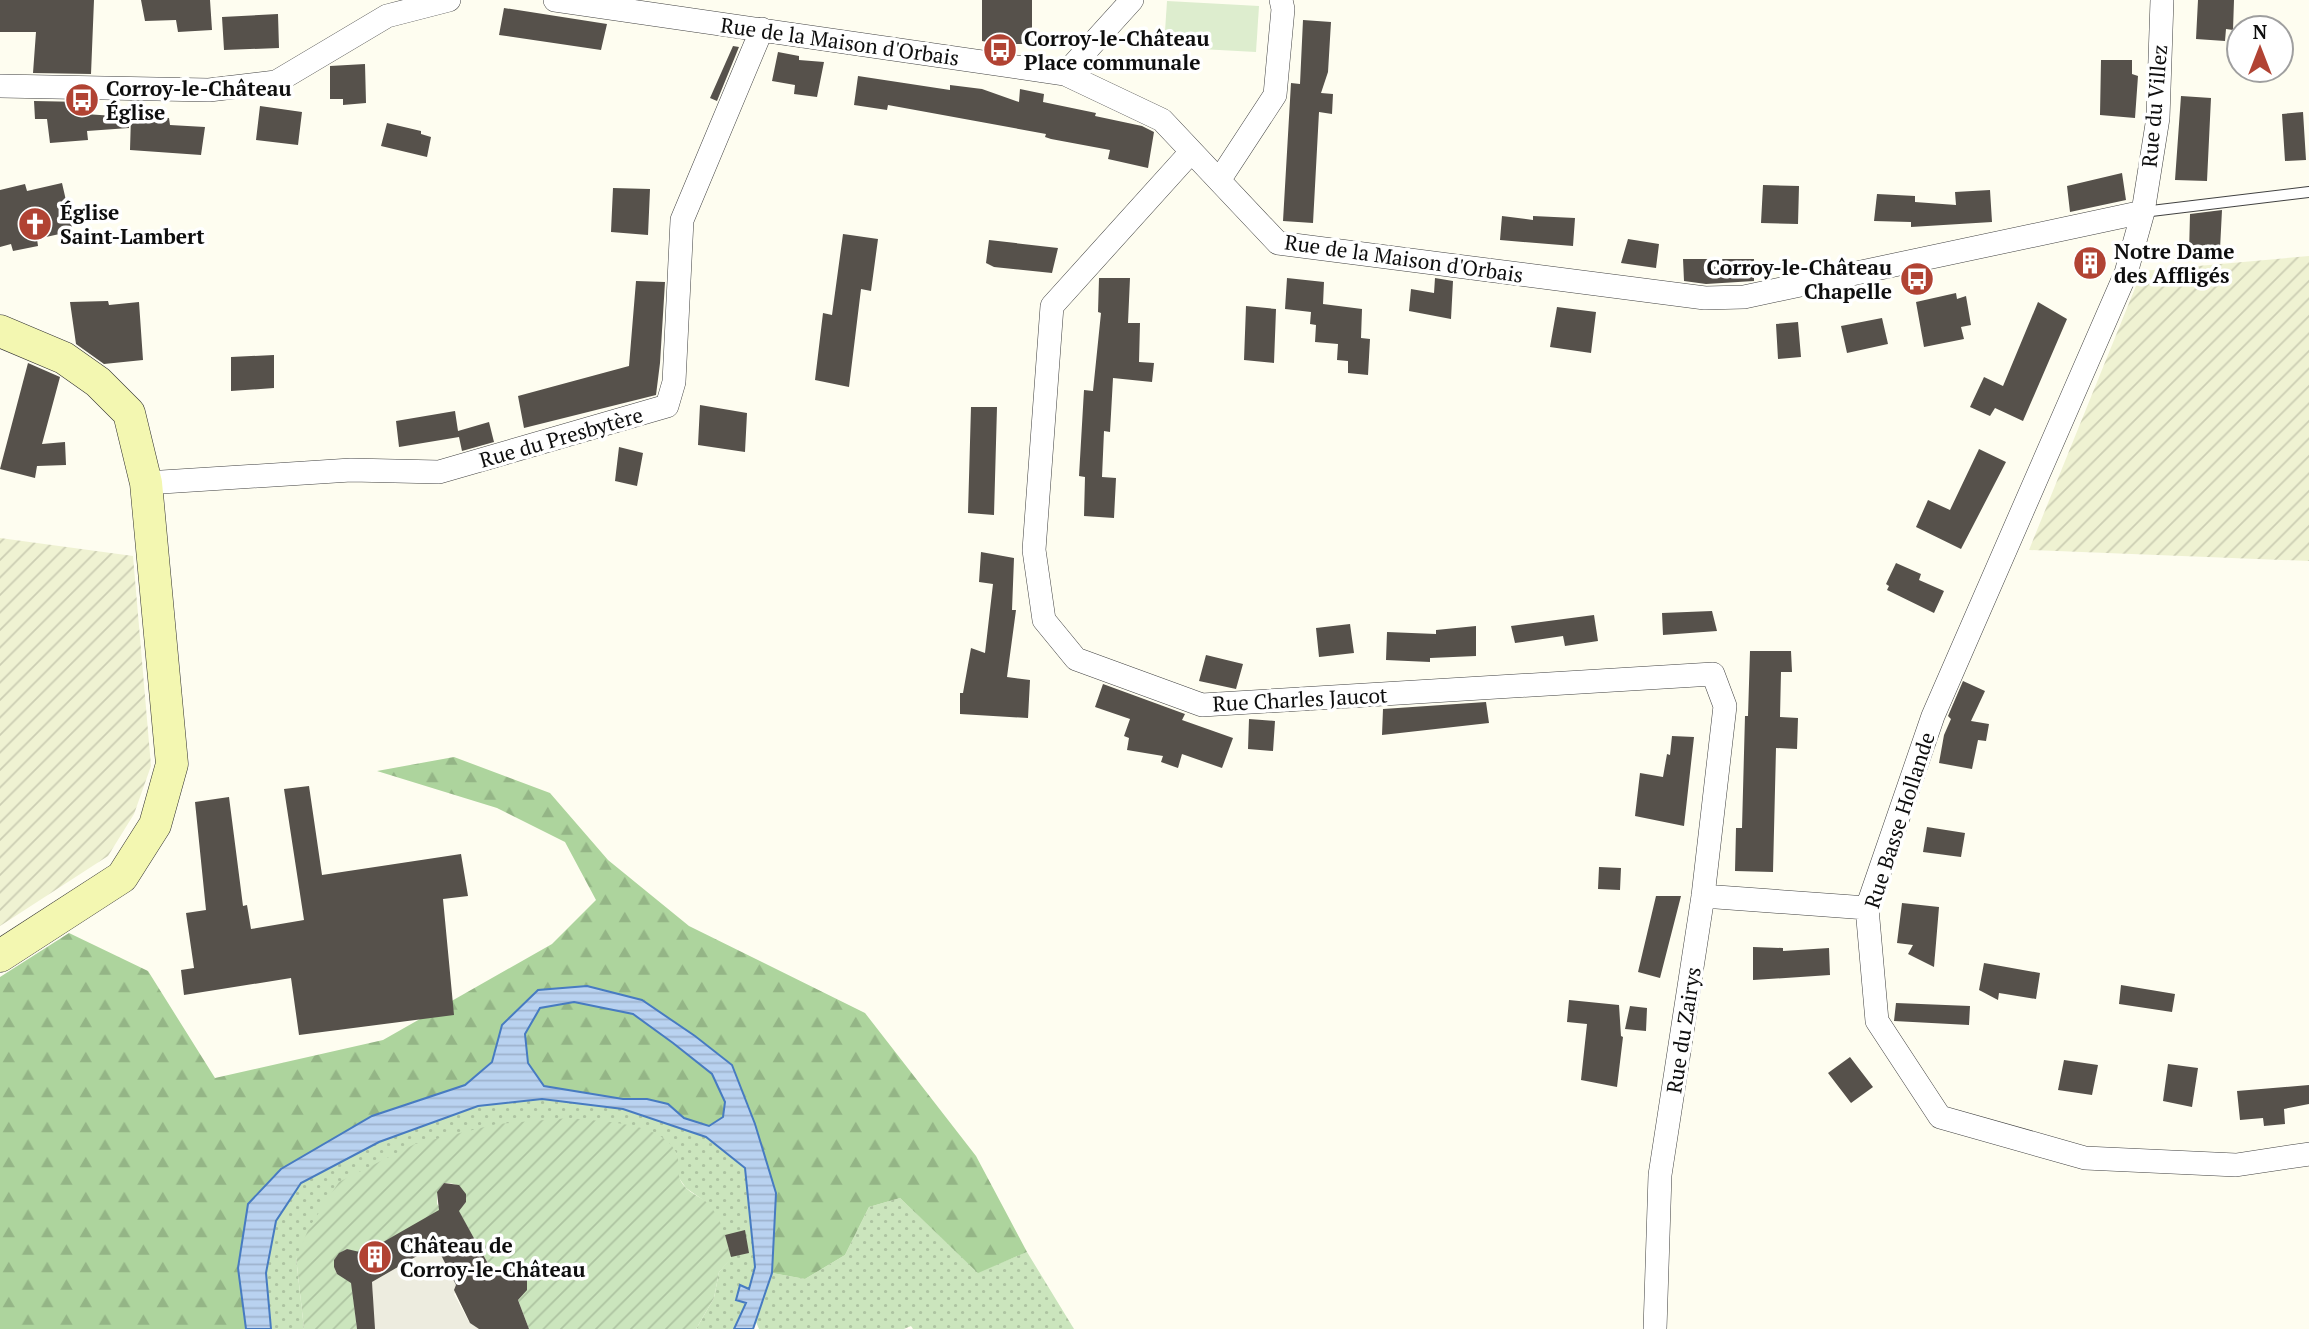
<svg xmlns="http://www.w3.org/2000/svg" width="2309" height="1329" viewBox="0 0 2309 1329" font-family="'PT Serif',serif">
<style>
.farmland{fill:url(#farmland-furrows)}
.grass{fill:url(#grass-dots)}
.forest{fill:url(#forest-firs)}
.garden{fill:url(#garden-furrows)}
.pitch{fill:#ddedce}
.plaza{fill:#edecdf}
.water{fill:url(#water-rules);stroke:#477bc1;stroke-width:2;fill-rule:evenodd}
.building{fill:#56514b}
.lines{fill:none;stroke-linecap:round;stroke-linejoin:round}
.lane-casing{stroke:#414141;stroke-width:12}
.street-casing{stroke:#414141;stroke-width:24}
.secondary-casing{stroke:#303030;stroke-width:33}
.lane{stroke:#fff;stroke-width:10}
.street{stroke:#fff;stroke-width:23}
.secondary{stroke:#f3f7b1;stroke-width:32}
.labels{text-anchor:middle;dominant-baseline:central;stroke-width:7;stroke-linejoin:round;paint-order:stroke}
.poi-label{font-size:21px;font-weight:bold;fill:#0e0e0e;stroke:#fff;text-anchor:start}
.street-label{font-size:21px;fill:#0e0e0e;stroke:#fff}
</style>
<defs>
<pattern id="farmland-furrows" width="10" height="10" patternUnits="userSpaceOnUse" patternTransform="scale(1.75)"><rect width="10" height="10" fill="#eff2d2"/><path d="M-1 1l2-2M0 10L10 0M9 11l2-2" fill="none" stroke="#ccceb3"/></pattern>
<pattern id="grass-dots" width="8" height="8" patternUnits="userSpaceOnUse" patternTransform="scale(1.75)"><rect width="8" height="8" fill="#cbe5bd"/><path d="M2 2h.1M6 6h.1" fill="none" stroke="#adc3a1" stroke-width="1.8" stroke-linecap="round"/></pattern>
<pattern id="forest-firs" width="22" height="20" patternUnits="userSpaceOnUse" patternTransform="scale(1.75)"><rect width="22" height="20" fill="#add49d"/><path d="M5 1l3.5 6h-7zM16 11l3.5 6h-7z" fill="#94b586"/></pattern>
<pattern id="garden-furrows" width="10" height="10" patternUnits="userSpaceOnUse" patternTransform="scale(1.75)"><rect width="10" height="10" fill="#cbe5bd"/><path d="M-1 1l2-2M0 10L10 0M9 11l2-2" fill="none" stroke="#adc3a1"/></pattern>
<pattern id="water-rules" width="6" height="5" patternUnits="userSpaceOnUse" patternTransform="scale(1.75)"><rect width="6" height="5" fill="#b9d2f0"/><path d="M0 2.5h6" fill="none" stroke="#9eb3cd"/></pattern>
</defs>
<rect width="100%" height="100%" fill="#fefdf0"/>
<path class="farmland" d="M 2309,256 L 2309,561 L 2029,550 L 2142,271 Z
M 0,538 L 133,556 L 151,766 L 134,814 L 108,856 L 0,926 Z"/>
<path class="grass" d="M 542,1099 L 623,1109 L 706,1137 L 745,1168 L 755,1267 L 749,1289 L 741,1286 L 746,1303 L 734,1329 L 696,1329 L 714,1298 L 719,1272 L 731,1258 L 706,1202 L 686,1188 L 677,1175 L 677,1154 L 570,1118 L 296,1257 L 304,1329 L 271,1329 L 266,1273 L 276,1221 L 301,1183 L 379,1142 L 478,1106 Z
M 900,1198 L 978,1272 L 1027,1252 L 1074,1329 L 913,1329 L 911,1326 L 904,1329 L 759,1329 L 756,1322 L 772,1273 L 805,1279 L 845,1255 L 869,1207 Z"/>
<path class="forest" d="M 454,757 L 550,793 L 608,860 L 689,926 L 865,1013 L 976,1156 L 1027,1252 L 978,1273 L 900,1198 L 869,1207 L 845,1255 L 805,1279 L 772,1273 L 776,1193 L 732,1065 L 587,986 L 502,1025 L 492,1061 L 465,1085 L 372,1116 L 281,1169 L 248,1204 L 238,1268 L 246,1329 L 0,1329 L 0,977 L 69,933 L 148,971 L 215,1078 L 383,1040 L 552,944 L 596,900 L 565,842 L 497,808 L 377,771 Z
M 574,1002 L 633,1014 L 673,1043 L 712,1074 L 725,1102 L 723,1117 L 709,1126 L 684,1118 L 668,1104 L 647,1099 L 623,1099 L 544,1086 L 528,1063 L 525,1034 L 540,1008 Z"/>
<path class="garden" d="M 570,1118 C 600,1122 660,1121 676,1152 C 682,1165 673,1175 686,1188 C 691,1193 698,1196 704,1200 C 721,1214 726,1238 731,1259 L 719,1272 L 714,1298 L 696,1329 L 529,1329 L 518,1300 C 529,1288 531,1276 515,1267 L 493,1272 L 458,1210 L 466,1202 C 466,1188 457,1182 444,1183 L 437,1193 L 437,1204 L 442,1210 L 360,1255 L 347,1249 C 335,1255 331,1262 337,1274 L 351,1279 L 357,1329 L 304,1329 L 296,1257 L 310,1226 L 339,1182 L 415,1144 L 497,1124 Z"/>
<path class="pitch" d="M 1167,1 L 1259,6 L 1256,52 L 1164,47 Z"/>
<path class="plaza" d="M 436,1245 L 458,1289 L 454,1294 L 469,1322 L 479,1329 L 372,1329 L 374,1314 L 370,1302 L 373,1301 L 373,1290 L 372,1285 L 369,1284 Z"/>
<path class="water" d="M 587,986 L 642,1000 L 695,1036 L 732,1065 L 755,1124 L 776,1193 L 772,1273 L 753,1329 L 734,1329 L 746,1303 L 736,1300 L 740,1285 L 749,1289 L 755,1267 L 745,1168 L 706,1137 L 623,1109 L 542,1099 L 478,1106 L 379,1142 L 301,1183 L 276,1221 L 266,1273 L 271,1329 L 246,1329 L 238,1268 L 248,1204 L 281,1169 L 372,1116 L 465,1085 L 492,1062 L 502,1025 L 538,990 ZM 574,1002 L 633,1014 L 673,1043 L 712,1074 L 725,1102 L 723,1117 L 709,1126 L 684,1118 L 668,1104 L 647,1099 L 623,1099 L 544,1086 L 528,1063 L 525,1034 L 540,1008 Z"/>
<path class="building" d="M 0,0 L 94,0 L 91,74 L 33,73 L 36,32 L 0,32 Z
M 141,0 L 210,0 L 212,30 L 178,32 L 176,20 L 145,21 Z
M 982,0 L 1032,0 L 1032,44 L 997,44 L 982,41 Z
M 2198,0 L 2234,0 L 2233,30 L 2226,29 L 2225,41 L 2196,39 Z
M 504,8 L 607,24 L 601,50 L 499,35 Z
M 278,14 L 279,48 L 224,50 L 222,17 Z
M 1303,20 L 1331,22 L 1328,72 L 1321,93 L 1333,94 L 1332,114 L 1319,112 L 1313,223 L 1283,221 L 1291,83 L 1300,84 Z
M 733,46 L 739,47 L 717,101 L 710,98 Z
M 778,52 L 799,56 L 799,60 L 824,62 L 817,97 L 794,94 L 795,85 L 772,81 Z
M 2101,60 L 2132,60 L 2132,74 L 2138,76 L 2135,118 L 2100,115 Z
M 365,64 L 366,103 L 343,105 L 343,99 L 330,99 L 330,66 Z
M 858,76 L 950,90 L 950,85 L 982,89 L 1019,102 L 1020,89 L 1044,94 L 1043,102 L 1096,113 L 1095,116 L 1142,126 L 1154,132 L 1148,168 L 1108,159 L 1110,150 L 1051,139 L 1045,137 L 1046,134 L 888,105 L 887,110 L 854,105 Z
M 2181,96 L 2211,98 L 2207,181 L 2175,180 Z
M 34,101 L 83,102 L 85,114 L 129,117 L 129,128 L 87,131 L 88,140 L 50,143 L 47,119 L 35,119 Z
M 260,106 L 302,112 L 298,145 L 256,140 Z
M 2303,112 L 2306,160 L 2285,161 L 2282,114 Z
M 131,116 L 169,118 L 170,125 L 205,127 L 201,155 L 130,150 Z
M 387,123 L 421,131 L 421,134 L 431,137 L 427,157 L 381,146 Z
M 2122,173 L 2126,200 L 2070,212 L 2067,186 Z
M 62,183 L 73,231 L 37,239 L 38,246 L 13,251 L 11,244 L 0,247 L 0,190 L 25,184 L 27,191 Z
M 1763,185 L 1799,186 L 1798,224 L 1761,223 Z
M 613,188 L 650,189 L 648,235 L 611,232 Z
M 1990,190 L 1992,222 L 1911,227 L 1911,222 L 1874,221 L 1877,194 L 1915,196 L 1915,202 L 1956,205 L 1955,192 Z
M 2222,210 L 2220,249 L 2189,254 L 2190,214 Z
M 1502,216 L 1533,220 L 1533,216 L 1575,218 L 1573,246 L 1500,240 Z
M 843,234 L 878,239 L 871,291 L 861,289 L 849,387 L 815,380 L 823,313 L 832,315 Z
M 1628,239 L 1659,244 L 1656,268 L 1621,263 Z
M 989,240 L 1058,248 L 1052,273 L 994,267 L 986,263 Z
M 1683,259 L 1754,259 L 1754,281 L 1706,284 L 1684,281 Z
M 1099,278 L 1130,278 L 1128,323 L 1140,323 L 1139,362 L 1154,363 L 1152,382 L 1113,378 L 1110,432 L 1104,431 L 1102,477 L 1116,478 L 1114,518 L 1084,516 L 1085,477 L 1079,476 L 1084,390 L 1093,391 L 1101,313 L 1098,312 Z
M 1287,278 L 1324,282 L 1323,304 L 1362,309 L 1361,338 L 1370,339 L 1368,375 L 1348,373 L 1348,361 L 1337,360 L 1338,344 L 1315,342 L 1316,325 L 1310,324 L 1311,312 L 1285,309 Z
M 1435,278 L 1453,281 L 1451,319 L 1409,311 L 1411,289 L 1434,293 Z
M 636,281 L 665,282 L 660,363 L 656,395 L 524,428 L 518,396 L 629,366 Z
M 1956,293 L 1957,299 L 1966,296 L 1971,325 L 1961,327 L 1964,339 L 1924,347 L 1916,302 Z
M 108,301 L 109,305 L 139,302 L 143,360 L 104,364 L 76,344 L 70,302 Z
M 2038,302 L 2067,319 L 2023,421 L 1995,408 L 1990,416 L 1970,407 L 1984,377 L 2003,386 Z
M 1246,306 L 1276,309 L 1274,363 L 1244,360 Z
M 1557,307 L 1596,312 L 1591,353 L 1550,347 Z
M 1882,318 L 1888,344 L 1847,353 L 1841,326 Z
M 1798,322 L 1801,357 L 1778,359 L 1776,324 Z
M 274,355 L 274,388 L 231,391 L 231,357 Z
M 28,363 L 60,377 L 42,444 L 65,442 L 66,465 L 37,466 L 35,478 L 0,469 Z
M 700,405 L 747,413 L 745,452 L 698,445 Z
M 971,407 L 997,407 L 994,515 L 968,513 Z
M 455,411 L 458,431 L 489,422 L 494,442 L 462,451 L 459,437 L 399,447 L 396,421 Z
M 619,447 L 643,453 L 637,486 L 615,481 Z
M 1979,449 L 2006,462 L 1961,549 L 1916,527 L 1928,500 L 1950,510 Z
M 981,552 L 1014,558 L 1012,610 L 1016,610 L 1007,677 L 1030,680 L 1028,718 L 960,714 L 960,693 L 963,693 L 971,648 L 985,653 L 993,584 L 979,582 Z
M 1896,563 L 1921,574 L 1919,580 L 1944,591 L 1934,613 L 1887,590 L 1889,586 L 1886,584 Z
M 1712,611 L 1717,631 L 1663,635 L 1662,613 Z
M 1594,615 L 1598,641 L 1565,646 L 1563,636 L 1515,643 L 1511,626 Z
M 1350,624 L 1354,653 L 1319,657 L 1316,628 Z
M 1476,626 L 1476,656 L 1430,658 L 1430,662 L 1386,660 L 1387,632 L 1436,634 L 1436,630 Z
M 1750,651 L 1791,651 L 1792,672 L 1781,672 L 1780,717 L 1798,718 L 1797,749 L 1776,748 L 1773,872 L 1735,871 L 1736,828 L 1742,828 L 1745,716 L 1748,716 Z
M 1206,655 L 1243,664 L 1236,689 L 1199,681 Z
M 1963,681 L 1985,691 L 1971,721 L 1989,724 L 1986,741 L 1978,740 L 1972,769 L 1939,763 L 1944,735 L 1951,719 L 1948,716 Z
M 1103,684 L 1185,714 L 1182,720 L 1233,738 L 1222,768 L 1182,754 L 1178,768 L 1161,762 L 1163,756 L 1127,750 L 1129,738 L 1124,736 L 1130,719 L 1095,707 Z
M 1486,702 L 1489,723 L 1382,735 L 1383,709 Z
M 1249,719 L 1275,721 L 1273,751 L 1248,749 Z
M 1672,736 L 1694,737 L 1684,826 L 1635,816 L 1640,773 L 1663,777 L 1667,754 L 1670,755 Z
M 309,786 L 322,875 L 461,854 L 468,896 L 443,899 L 454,1015 L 299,1035 L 291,978 L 184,995 L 181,970 L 194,968 L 186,913 L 206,910 L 195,802 L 229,797 L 243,906 L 247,905 L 251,929 L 304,920 L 284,789 Z
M 1927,827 L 1965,833 L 1961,857 L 1923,852 Z
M 1599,867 L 1621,868 L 1620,890 L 1598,889 Z
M 1656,896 L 1681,896 L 1660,978 L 1638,972 Z
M 1902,903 L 1939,907 L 1934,967 L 1908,954 L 1913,945 L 1897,943 Z
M 1753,947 L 1783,948 L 1783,951 L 1829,948 L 1830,975 L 1753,980 Z
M 1984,963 L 2040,973 L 2036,999 L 1999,993 L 1998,1000 L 1979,990 Z
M 2121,985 L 2175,994 L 2172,1012 L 2119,1004 Z
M 1569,1000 L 1619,1005 L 1621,1036 L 1623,1037 L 1617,1087 L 1581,1080 L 1587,1024 L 1567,1022 Z
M 1896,1003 L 1970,1006 L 1969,1025 L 1894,1021 Z
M 1630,1006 L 1647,1008 L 1646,1031 L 1625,1029 Z
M 1850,1057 L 1873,1087 L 1851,1103 L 1828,1073 Z
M 2064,1060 L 2098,1065 L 2092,1095 L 2058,1090 Z
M 2168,1064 L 2198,1068 L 2192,1107 L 2163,1101 Z
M 2309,1085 L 2309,1104 L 2284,1109 L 2285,1124 L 2264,1126 L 2263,1118 L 2240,1120 L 2237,1091 Z
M 444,1183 L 459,1185 L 466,1194 L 466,1202 L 459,1211 L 491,1269 L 515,1267 L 522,1271 L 527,1280 L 527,1290 L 518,1300 L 529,1329 L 479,1329 L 470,1323 L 454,1290 L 456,1285 L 436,1245 L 372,1282 L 375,1329 L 357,1329 L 351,1283 L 337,1274 L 334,1267 L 334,1260 L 339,1253 L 347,1249 L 364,1253 L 439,1210 L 437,1192 Z
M 745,1230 L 749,1253 L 731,1257 L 725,1235 Z"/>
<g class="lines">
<g class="lane-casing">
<path id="lane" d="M 2143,212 L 2309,192"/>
</g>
<g class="street-casing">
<path id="street" d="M 555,0 L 1065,74 L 1162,120 L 1278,243 L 1705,298 L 1744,297 L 2143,212
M 2162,0 L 2158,118 L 2143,212 L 2126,273 L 1933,716 L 1867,908 L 1877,1021 L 1940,1117 L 2085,1158 L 2236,1165 L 2309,1154
M 1065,74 L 1132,0
M 0,86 L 209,90 L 276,82 L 387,16 L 449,0
M 1191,152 L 1052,306 L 1034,550 L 1044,620 L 1076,659 L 1202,705 L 1713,674 L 1725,706 L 1703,896 L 1660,1175 L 1655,1329
M 1220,179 L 1275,95 L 1283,9 L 1281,0
M 146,483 L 351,470 L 439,472 L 667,406 L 674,382 L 682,220 L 762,29
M 1703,896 L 1867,908"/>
</g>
<g class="secondary-casing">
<path id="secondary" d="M 0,331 L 64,358 L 98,382 L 129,413 L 146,483 L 172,764 L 155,825 L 122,877 L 0,956"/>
</g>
<use href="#lane" class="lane"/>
<use href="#street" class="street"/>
<use href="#secondary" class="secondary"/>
</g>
<defs>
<g id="bus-disc" transform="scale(1.75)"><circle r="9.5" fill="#b14333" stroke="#fff"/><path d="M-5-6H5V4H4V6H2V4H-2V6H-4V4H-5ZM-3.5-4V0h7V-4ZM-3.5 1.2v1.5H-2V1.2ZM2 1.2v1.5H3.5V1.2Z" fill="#fff"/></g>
<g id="church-disc" transform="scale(1.75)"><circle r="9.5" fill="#b14333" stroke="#fff"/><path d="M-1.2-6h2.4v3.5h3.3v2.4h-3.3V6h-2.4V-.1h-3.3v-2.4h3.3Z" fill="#fff"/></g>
<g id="building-disc" transform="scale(1.75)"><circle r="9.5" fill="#b14333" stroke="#fff"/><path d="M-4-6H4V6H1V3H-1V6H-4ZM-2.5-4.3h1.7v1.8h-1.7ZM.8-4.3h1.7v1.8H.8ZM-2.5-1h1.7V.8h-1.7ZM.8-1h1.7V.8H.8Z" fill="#fff"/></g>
</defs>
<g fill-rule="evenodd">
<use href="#bus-disc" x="1000" y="50"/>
<use href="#bus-disc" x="82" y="100"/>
<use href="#church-disc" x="35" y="224"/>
<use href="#building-disc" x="2090" y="263"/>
<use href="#bus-disc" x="1917" y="279"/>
<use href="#building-disc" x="375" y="1257"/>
</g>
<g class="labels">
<g class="poi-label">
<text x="1024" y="38">Corroy-le-Château<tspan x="1024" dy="24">Place communale</tspan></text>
<text x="106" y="88">Corroy-le-Château<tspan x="106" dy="24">Église</tspan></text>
<text x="60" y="212">Église<tspan x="60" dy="24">Saint-Lambert</tspan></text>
<text x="2114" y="251">Notre Dame<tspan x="2114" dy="24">des Affligés</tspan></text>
<text x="1892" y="267" text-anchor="end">Corroy-le-Château<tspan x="1892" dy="24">Chapelle</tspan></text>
<text x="400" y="1245">Château de<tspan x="400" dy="24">Corroy-le-Château</tspan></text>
</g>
<g class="street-label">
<text transform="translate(840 41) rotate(8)">Rue de la Maison d'Orbais</text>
<text transform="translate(2154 106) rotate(-85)">Rue du Villez</text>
<text transform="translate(1404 258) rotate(8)">Rue de la Maison d'Orbais</text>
<text transform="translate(561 437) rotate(-16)">Rue du Presbytère</text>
<text transform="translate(1300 699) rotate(-3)">Rue Charles Jaucot</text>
<text transform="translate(1899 820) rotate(-72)">Rue Basse Hollande</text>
<text transform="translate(1683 1030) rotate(-81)">Rue du Zairys</text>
</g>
</g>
<g transform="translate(2260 49)"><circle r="33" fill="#ffffff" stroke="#9f9f9f" stroke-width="2"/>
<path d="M0-5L12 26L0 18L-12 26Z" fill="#b14333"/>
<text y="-10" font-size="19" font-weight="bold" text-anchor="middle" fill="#0e0e0e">N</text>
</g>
</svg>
